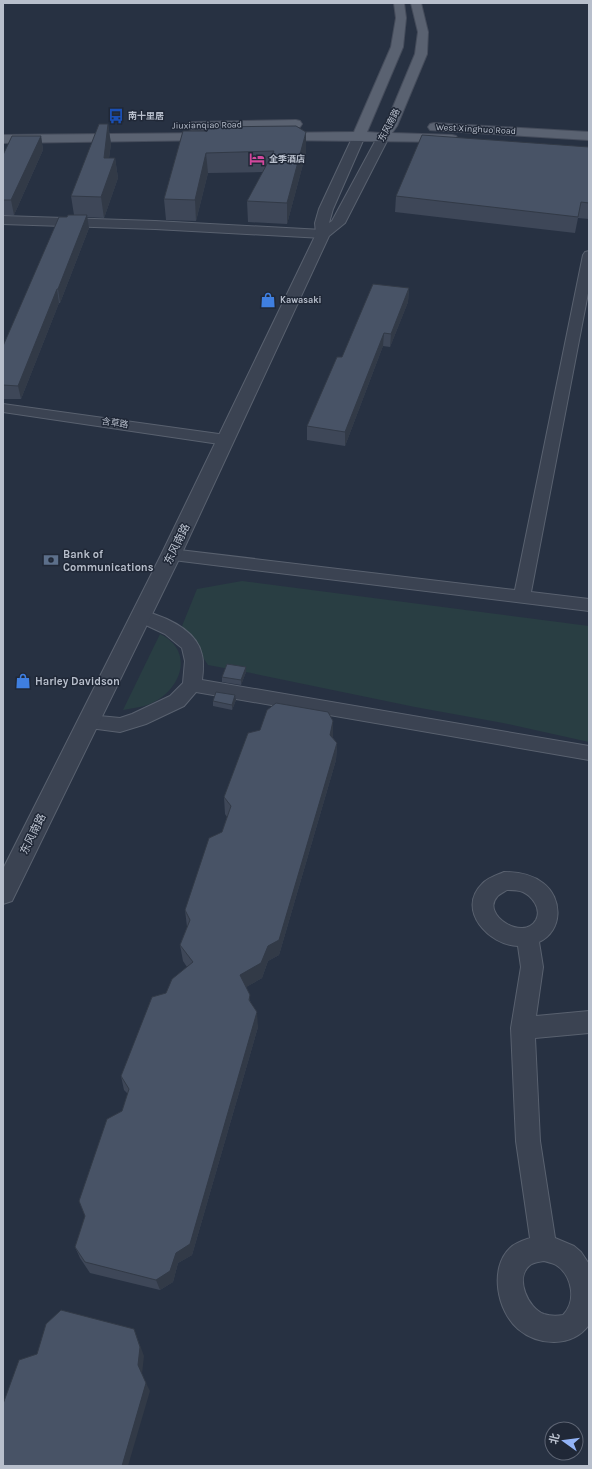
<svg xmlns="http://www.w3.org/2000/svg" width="592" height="1469" viewBox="0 0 592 1469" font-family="Karla,'Noto Sans SC',sans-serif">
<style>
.green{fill:#293e43}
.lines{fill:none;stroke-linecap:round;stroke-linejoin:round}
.minor-casing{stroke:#59616f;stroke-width:2}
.tertiary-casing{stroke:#59616f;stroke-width:2}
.primary-casing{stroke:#454c5b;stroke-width:2}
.minor{fill:#3b4352;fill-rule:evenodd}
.tertiary{fill:#3b4352;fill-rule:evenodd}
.primary{fill:#5a6271;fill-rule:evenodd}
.wall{fill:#3e4758}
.shaded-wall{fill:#323a47}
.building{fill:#485366;stroke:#323a47}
.labels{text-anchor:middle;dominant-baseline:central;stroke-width:3;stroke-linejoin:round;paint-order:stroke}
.far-poi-label{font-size:9px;font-weight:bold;fill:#b8bfcc;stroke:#202837;text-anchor:start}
.far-street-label{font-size:9px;fill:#b8bfcc;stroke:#202837}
.street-label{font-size:11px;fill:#b8bfcc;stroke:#202837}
.poi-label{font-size:11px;font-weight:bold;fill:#b8bfcc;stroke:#202837;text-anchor:start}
</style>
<rect width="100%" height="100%" fill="#273142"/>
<path class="green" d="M 242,581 L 589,626 L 589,742 L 503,723 L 415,707 L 246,672 L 208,665 L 182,626 L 197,589 Z
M 160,634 C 193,650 183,685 156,701 C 146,707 134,708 123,710 Z"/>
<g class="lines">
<g class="minor-casing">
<path id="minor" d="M 3,216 L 155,221 L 323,230 L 327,231 L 329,234 L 327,237 L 323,238 L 155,229 L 3,224 Z
M 589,251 L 589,288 L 531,592 L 589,599 L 589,611 L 165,559 L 163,555 L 165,551 L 171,549 L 515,590 L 583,255 L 585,252 Z
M 3,404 L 226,435 L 231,437 L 233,440 L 231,443 L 226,445 L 3,412 Z
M 141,610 C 163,616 197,629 202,655 C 204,663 203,672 202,680 L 589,746 L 589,760 L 196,692 L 184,706 L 146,724 L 120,732 L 82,727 L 80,722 L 82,717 L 89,715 L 120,718 L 132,714 L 170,696 L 183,683 L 185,661 L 182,648 L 165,634 L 135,620 L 132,616 L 135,612 Z
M 504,872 C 518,872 531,874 543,883 C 563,898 563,931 539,942 L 543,967 L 536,1016 L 589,1011 L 589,1033 L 535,1038 L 540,1141 L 555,1238 L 574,1246 L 581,1252 L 589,1264 L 589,1325 C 572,1348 538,1346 518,1329 C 497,1311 489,1268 510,1248 C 515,1243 524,1240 530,1238 L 516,1141 L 511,1028 L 521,967 L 518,946 C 489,945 456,910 482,884 C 487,878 497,875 504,872 ZM 507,890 C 512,890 518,890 523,892 C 532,896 542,909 536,920 C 523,942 481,914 497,897 C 499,894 504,892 507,890 ZM 544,1261 C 548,1262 553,1263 556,1265 C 572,1275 577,1301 563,1315 C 557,1316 550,1316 544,1314 C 528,1308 515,1279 529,1266 C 533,1262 539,1262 544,1261 Z"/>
</g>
<g class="tertiary-casing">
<path id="tertiary" d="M 359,132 L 363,133 L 365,136 L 333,209 L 329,223 L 332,221 L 379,134 L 387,134 L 389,137 L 345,223 L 329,236 L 181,555 L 12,901 L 3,904 L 3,869 L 161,555 L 316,234 L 315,223 L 319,209 L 353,136 L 355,133 Z"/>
</g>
<g class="primary-casing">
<path id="primary" d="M 394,3 L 404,3 L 406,18 L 403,47 L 367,132 L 380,133 L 385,126 L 415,54 L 418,32 L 411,3 L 421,3 L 428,32 L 427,54 L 397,126 L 392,133 L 452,135 L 456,136 L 458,139 L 456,142 L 272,140 L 270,137 L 272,134 L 276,133 L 354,132 L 391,47 L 396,18 Z
M 296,120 L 300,121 L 302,124 L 300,127 L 192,130 L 188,129 L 186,126 L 188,123 L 192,122 Z
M 434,123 L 589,132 L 589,140 L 430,130 L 428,127 L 430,124 Z
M 212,133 L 216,134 L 218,137 L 216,140 L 3,143 L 3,135 Z"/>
</g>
<use href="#minor" class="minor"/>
<use href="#tertiary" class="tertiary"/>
<use href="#primary" class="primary"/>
</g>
<path class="wall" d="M 108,124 L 111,144 L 109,158 L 115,158 L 118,178 L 104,218 L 87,217 L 89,228 L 60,303 L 59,303 L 21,399 L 3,399 L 3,346 L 67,217 L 74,215 L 71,196 Z
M 183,131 L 306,153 L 287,224 L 248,222 L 247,201 L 263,172 L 208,173 L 196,221 L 166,220 L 164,199 Z
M 41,136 L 43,150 L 14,215 L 3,215 L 3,155 Z
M 589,147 L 589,219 L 578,218 L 575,233 L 395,212 L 396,196 Z
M 409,288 L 408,302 L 390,347 L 383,346 L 345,446 L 307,440 L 307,426 Z
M 246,672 L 241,685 L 222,682 L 222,677 Z
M 235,695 L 236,700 L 232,710 L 213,706 L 213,701 Z
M 333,738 L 337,743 L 336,760 L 279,955 L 268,961 L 262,978 L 246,987 L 258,1027 L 192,1255 L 178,1263 L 173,1282 L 160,1290 L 90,1273 L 80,1258 L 75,1247 L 128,1094 L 124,1090 L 121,1076 L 166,993 L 187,967 L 183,961 L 180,945 L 187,927 L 185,910 L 222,832 L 227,817 L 225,814 L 224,797 Z"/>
<path class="shaded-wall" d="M 108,124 L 111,144 L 106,178 L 104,158 Z
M 306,132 L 306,153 L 287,224 L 287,203 Z
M 41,136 L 43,150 L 14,215 L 11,200 Z
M 206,153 L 208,173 L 196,221 L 195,200 Z
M 115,158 L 118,178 L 104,218 L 101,197 Z
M 87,215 L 89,228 L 60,303 L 58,289 Z
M 409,288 L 408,302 L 390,347 L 391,334 Z
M 57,289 L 59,303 L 21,399 L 18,386 Z
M 384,333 L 383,346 L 345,446 L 345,432 Z
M 246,667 L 246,672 L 241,685 L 241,680 Z
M 235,695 L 236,700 L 232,710 L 232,705 Z
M 333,721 L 333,738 L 330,735 Z
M 337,743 L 336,760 L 279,955 L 268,961 L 262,978 L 241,990 L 240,975 Z
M 257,1012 L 258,1027 L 192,1255 L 178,1263 L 173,1282 L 160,1290 L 156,1280 L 176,1253 Z
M 134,1329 L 144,1356 L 142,1374 L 138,1365 Z
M 146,1383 L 150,1391 L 128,1466 L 122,1466 Z"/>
<path class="building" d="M 99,124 L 108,124 L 104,158 L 115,158 L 101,197 L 71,196 Z
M 296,126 L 306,132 L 287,203 L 247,201 L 274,151 L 206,153 L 195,200 L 164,199 L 183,131 L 207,131 L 207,127 Z
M 422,135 L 589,147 L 589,203 L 581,202 L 578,217 L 396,196 Z
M 12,136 L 41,136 L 11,200 L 3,200 L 3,155 Z
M 68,215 L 87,215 L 58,289 L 57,289 L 18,386 L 3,385 L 3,346 L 59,217 L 67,217 Z
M 373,284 L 409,288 L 391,334 L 384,333 L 345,432 L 307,426 L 337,357 L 342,357 Z
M 227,664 L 246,667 L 241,680 L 222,677 Z
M 216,692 L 235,695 L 232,705 L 213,701 Z
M 276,703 L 328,712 L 333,721 L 330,735 L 337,743 L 279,940 L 268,946 L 261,963 L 240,975 L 250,995 L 249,1000 L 257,1012 L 190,1244 L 176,1253 L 170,1271 L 156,1280 L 85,1262 L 75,1247 L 85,1216 L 79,1201 L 107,1119 L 122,1111 L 129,1089 L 121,1076 L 152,997 L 166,993 L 172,979 L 193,962 L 180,945 L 190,920 L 185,910 L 209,838 L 222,832 L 231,806 L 224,797 L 248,733 L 260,730 L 267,710 Z
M 61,1310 L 134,1329 L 140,1347 L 138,1365 L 146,1383 L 122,1466 L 3,1466 L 3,1404 L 19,1360 L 37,1354 L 46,1324 Z"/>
<defs>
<g id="bus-bare" transform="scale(1.2)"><path d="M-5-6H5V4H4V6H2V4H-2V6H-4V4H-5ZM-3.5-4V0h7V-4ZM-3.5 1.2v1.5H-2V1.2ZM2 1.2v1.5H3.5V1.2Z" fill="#1a4fb4" stroke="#202837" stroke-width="2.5" paint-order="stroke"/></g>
<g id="hotel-bare" transform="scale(1.2)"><path d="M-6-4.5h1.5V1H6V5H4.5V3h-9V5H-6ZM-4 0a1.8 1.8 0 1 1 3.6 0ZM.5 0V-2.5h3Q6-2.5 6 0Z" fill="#d1479c" stroke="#202837" stroke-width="2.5" paint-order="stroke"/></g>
<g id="shop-bare" transform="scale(1.2)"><path d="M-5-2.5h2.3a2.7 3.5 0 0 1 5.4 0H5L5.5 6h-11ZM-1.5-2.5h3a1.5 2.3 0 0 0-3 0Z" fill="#3f7fe0" stroke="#202837" stroke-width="2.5" paint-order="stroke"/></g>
<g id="bank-bare" transform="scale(1.2)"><path d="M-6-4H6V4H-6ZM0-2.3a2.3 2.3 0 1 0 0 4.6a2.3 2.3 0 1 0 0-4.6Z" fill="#5c6f8a" stroke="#202837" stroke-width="2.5" paint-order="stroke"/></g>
</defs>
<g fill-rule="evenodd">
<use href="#bus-bare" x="116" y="116"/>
<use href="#hotel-bare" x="257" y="159"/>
<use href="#shop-bare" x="268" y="300"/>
<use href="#bank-bare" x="51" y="560"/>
<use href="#shop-bare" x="23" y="681"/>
</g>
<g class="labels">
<g class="far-poi-label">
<text x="128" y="116">南十里居</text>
<text x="269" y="159">全季酒店</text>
<text x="280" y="300">Kawasaki</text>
</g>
<g class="far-street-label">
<text transform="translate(207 125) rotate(-1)">Jiuxianqiao Road</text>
<text transform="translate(389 125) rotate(-62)">东风南路</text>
<text transform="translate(476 129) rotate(3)">West Xinghuo Road</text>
<text transform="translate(115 423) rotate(8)">含草路</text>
</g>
<g class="street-label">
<text transform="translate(177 544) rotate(-64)">东风南路</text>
<text transform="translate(33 834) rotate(-64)">东风南路</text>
</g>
<g class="poi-label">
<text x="63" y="554">Bank of<tspan x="63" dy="13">Communications</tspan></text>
<text x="35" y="681">Harley Davidson</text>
</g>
</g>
<rect width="592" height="1469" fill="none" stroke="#b8bfcc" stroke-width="8"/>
<g transform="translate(564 1441) rotate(284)"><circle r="19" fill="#202837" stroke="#5d6473"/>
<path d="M0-3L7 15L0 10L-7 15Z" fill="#92b3f6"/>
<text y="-6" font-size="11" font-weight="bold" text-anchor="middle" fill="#b8bfcc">北</text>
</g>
</svg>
